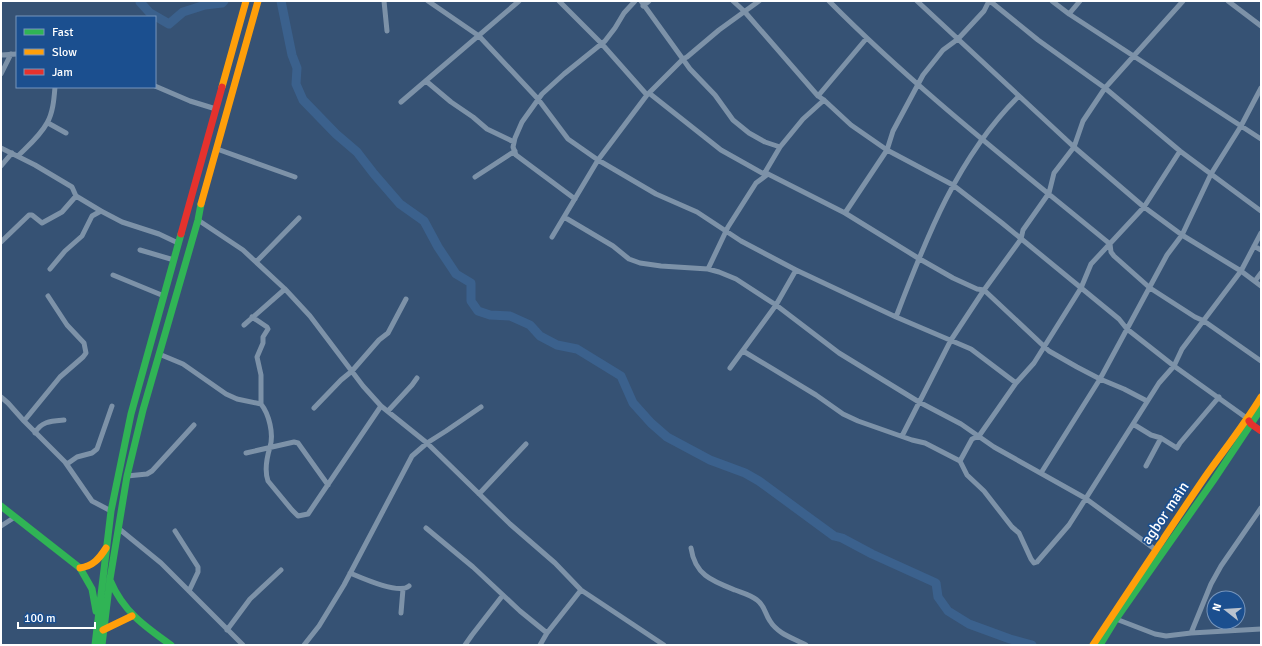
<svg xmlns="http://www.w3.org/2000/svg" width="1262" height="646" viewBox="0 0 1262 646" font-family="Signika,sans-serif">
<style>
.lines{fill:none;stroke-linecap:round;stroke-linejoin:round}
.river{stroke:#3b618d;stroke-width:9}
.street{stroke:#7d92a8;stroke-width:5}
.fast{stroke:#30b455;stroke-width:7}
.slow{stroke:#ff9f0a;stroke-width:7}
.jam{stroke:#e5322d;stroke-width:7}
.labels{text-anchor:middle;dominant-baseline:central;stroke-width:3.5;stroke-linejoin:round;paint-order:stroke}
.street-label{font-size:15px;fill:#fff;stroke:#1b4f8f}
</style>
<rect width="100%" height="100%" fill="#365274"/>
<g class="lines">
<path class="river" d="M 140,1 L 140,2 L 150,13 L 169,24 L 183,12 L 205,5 L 222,3 L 224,1
M 281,1 L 292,55 L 297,68 L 296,84 L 303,100 L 336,134 L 357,152 L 374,174 L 400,204 L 424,221 L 438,247 L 456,274 L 471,283 L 471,301 L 478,311 L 490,315 L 510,316 L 530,325 L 540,336 L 557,345 L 577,349 L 621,376 L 633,403 L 651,423 L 667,437 L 710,460 L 745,473 L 759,481 L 834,536 L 842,538 L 872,554 L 936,583 L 938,597 L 948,611 L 969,624 L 1010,639 L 1032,645"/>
<path class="street" d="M 384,1 L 387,31
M 428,1 L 479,36 L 538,99 L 568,139 L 598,160 L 656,194 L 697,212 L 741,241 L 796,270 L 896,317 L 971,349 L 1016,383
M 559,1 L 601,43 L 647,95
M 641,1 L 690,69 L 715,95 L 733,120 L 749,133 L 765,142 L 780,147
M 733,1 L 744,11 L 818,96 L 824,100 L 851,125 L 887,150 L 953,185 L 1002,223 L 1119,319 L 1127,329 L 1174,366 L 1248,419
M 829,1 C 916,89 1014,165 1110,244 L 1111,252 L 1114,256 L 1150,288 L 1195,317 L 1204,321 L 1261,361
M 917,1 L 1074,147 L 1144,207 L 1182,235 L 1241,271 L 1261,286
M 990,1 L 1038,40 L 1105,88 L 1180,151 L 1261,211
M 1052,1 L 1069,14 L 1261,139
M 1228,1 L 1261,26
M 643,6 L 649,1
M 1069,14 L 1080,1
M 1,55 L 17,54
M 1,74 L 11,54
M 426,81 L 451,102 L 473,117 L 487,129 L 514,142
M 155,86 L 190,101 L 216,109
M 649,93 L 721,150 L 764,174 L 768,174 L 845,213 L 918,258 L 953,278 L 977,289 L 984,290 L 1049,351 L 1077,367 L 1100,379 L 1124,389 L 1147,401
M 818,96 L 866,39
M 401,102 L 519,1
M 48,123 L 66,133
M 1,148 L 35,165 L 72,187 L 76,196 L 101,211 L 122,222 L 159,234 L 178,243
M 217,149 L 295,177
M 18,156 C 28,146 40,136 47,123 C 53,113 54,99 55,87
M 1,166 L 12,153
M 764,174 L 780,147 L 803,119 L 824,100
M 475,177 L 515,151
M 575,199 L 516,155 L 513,147 L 515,138 L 522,122 L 542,94 L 564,74 L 605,41 L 615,28 L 624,13 L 635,1
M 845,213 L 887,150 L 893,131 L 923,75 L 943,50 L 958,39 L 984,11 L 989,1
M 564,217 L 613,246 L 629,259 L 640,263 L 661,266 L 708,269 L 719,272 L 736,279 L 776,305 L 839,353 L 919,402 L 961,424 L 994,447 L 1085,498 L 1156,550
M 198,220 L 243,250 L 285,289 L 310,316 L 363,386 L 381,406 L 427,443 L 510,524 L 555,563 L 581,590 L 664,645
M 552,237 L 598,160 L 647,95 L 683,59 L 687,57 L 719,30 L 759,1
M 1,242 L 29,215 L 32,215 L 42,223 L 62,212 L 76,196
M 1254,246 L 1261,250
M 140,250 L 174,260
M 256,262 L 299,218
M 50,269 L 65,251 L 82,236 L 92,216 L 101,211
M 708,269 L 728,227 L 756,183 L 768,174
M 113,275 L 164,296
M 1255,281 L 1261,273
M 252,317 L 267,327 L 268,329 L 263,337 L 263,343 L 257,357 L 261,375 L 261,404
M 896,317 C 926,238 958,156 1019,96
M 244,325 L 285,289
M 743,351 L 816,395 L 843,414 L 858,421 L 912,440 L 925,443 L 960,461 L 967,475 L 984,491 L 1012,527 L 1019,533 L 1031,559 L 1034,563 L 1037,562 L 1069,525 L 1159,383 L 1174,366 L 1182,349 L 1241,271 L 1261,233
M 159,354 L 183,364 L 226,394 L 237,399 L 261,404 C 269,414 274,434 270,447 C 267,457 264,470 268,481 L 292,510 L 298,516 L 308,514 L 381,406
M 730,368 L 776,305 L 796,270
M 1,397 L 8,403 L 24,421 L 65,462 L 92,501 L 111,511
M 314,408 L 341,380 L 352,371 L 379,340 L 388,333 L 406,299
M 388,411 L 412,385 L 417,378
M 24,421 L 60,377 L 83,357 L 86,353 L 84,343 L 67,325 L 48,296
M 1133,424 L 1151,435 L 1161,438 L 1177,448 L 1180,443 L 1219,397
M 35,433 C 41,421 52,421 64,420
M 902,436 L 951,340 L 984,290 L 1021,239 L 1023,230 L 1049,193 L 1054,173 L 1074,147 L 1083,121 L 1105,88 L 1183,1
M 246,453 L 294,442 L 298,443 L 328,485
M 960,461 L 972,439 L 979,436 L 1016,383 L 1034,363 L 1081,288 L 1091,264 L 1144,207 L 1180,151
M 65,462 L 67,464 L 77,457 L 92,453 L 97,449 L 112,406
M 1146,466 L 1161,438
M 1041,473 L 1100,379 L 1167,255 L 1182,235 L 1211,174 L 1241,126 L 1261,88
M 127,476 L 147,474 L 152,471 L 194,425
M 479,494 L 526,444
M 1,526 L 15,517
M 118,528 L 161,563 L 243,645
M 426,528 L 473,567 L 520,611 L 547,633
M 175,531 L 198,567 L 198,572 L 189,591
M 691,548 C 695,575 712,581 735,590 C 743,593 751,595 757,600 C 765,606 765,614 770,621 C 778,634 793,638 806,645
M 350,573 C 362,578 399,595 409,586
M 401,613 L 403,589
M 1116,619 L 1155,634 L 1166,636 L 1191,633 L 1261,629
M 227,630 L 250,599 L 281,570
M 1191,633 L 1211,584 L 1221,566 L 1261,508
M 304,645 L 319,626 L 344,585 L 412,456 L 427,443 L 446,431 L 481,407
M 465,645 L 472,635 L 503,595
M 540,645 L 547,633 L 581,590"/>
<path class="fast" d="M 1,506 L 80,568 L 92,589 L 96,611
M 110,580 C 123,611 144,626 171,645
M 95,645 L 111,511 L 131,414 L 181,234
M 102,645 L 110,579 L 127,476 L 143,410 L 198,220 L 201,204
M 1100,645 L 1116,619 L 1213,481 L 1261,409"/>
<path class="slow" d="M 222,87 L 246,1
M 201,204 L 258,1
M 80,568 C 93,566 99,559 106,548
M 103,630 L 132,616
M 1093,645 C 1130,589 1167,533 1205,477 C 1224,450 1244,425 1261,397"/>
<path class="jam" d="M 181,234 L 222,87
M 1249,421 L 1251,424 L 1261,431"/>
</g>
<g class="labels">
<g class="street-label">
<text transform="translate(1165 513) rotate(-56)">agbor main</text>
</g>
</g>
<rect width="1262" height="646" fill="none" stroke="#ffffff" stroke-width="4"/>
<rect x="16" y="16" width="140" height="72" fill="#1b4f8f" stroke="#7695bc"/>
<rect x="24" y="29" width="20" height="6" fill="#30b455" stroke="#7695bc"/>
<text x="52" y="36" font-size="12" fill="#ffffff">Fast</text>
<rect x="24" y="49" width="20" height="6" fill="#ff9f0a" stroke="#7695bc"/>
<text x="52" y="56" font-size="12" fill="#ffffff">Slow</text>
<rect x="24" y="69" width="20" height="6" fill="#e5322d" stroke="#7695bc"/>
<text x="52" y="76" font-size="12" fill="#ffffff">Jam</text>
<g transform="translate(1226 610) rotate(287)"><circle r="19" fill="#1b4f8f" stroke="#7695bc"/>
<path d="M0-3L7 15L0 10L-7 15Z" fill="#b9c2ce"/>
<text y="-6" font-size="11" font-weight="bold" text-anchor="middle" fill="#ffffff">N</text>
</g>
<path d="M18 622v6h77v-6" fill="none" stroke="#ffffff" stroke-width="2"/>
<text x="24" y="622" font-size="12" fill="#ffffff" stroke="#1b4f8f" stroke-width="3" paint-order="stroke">100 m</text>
</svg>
